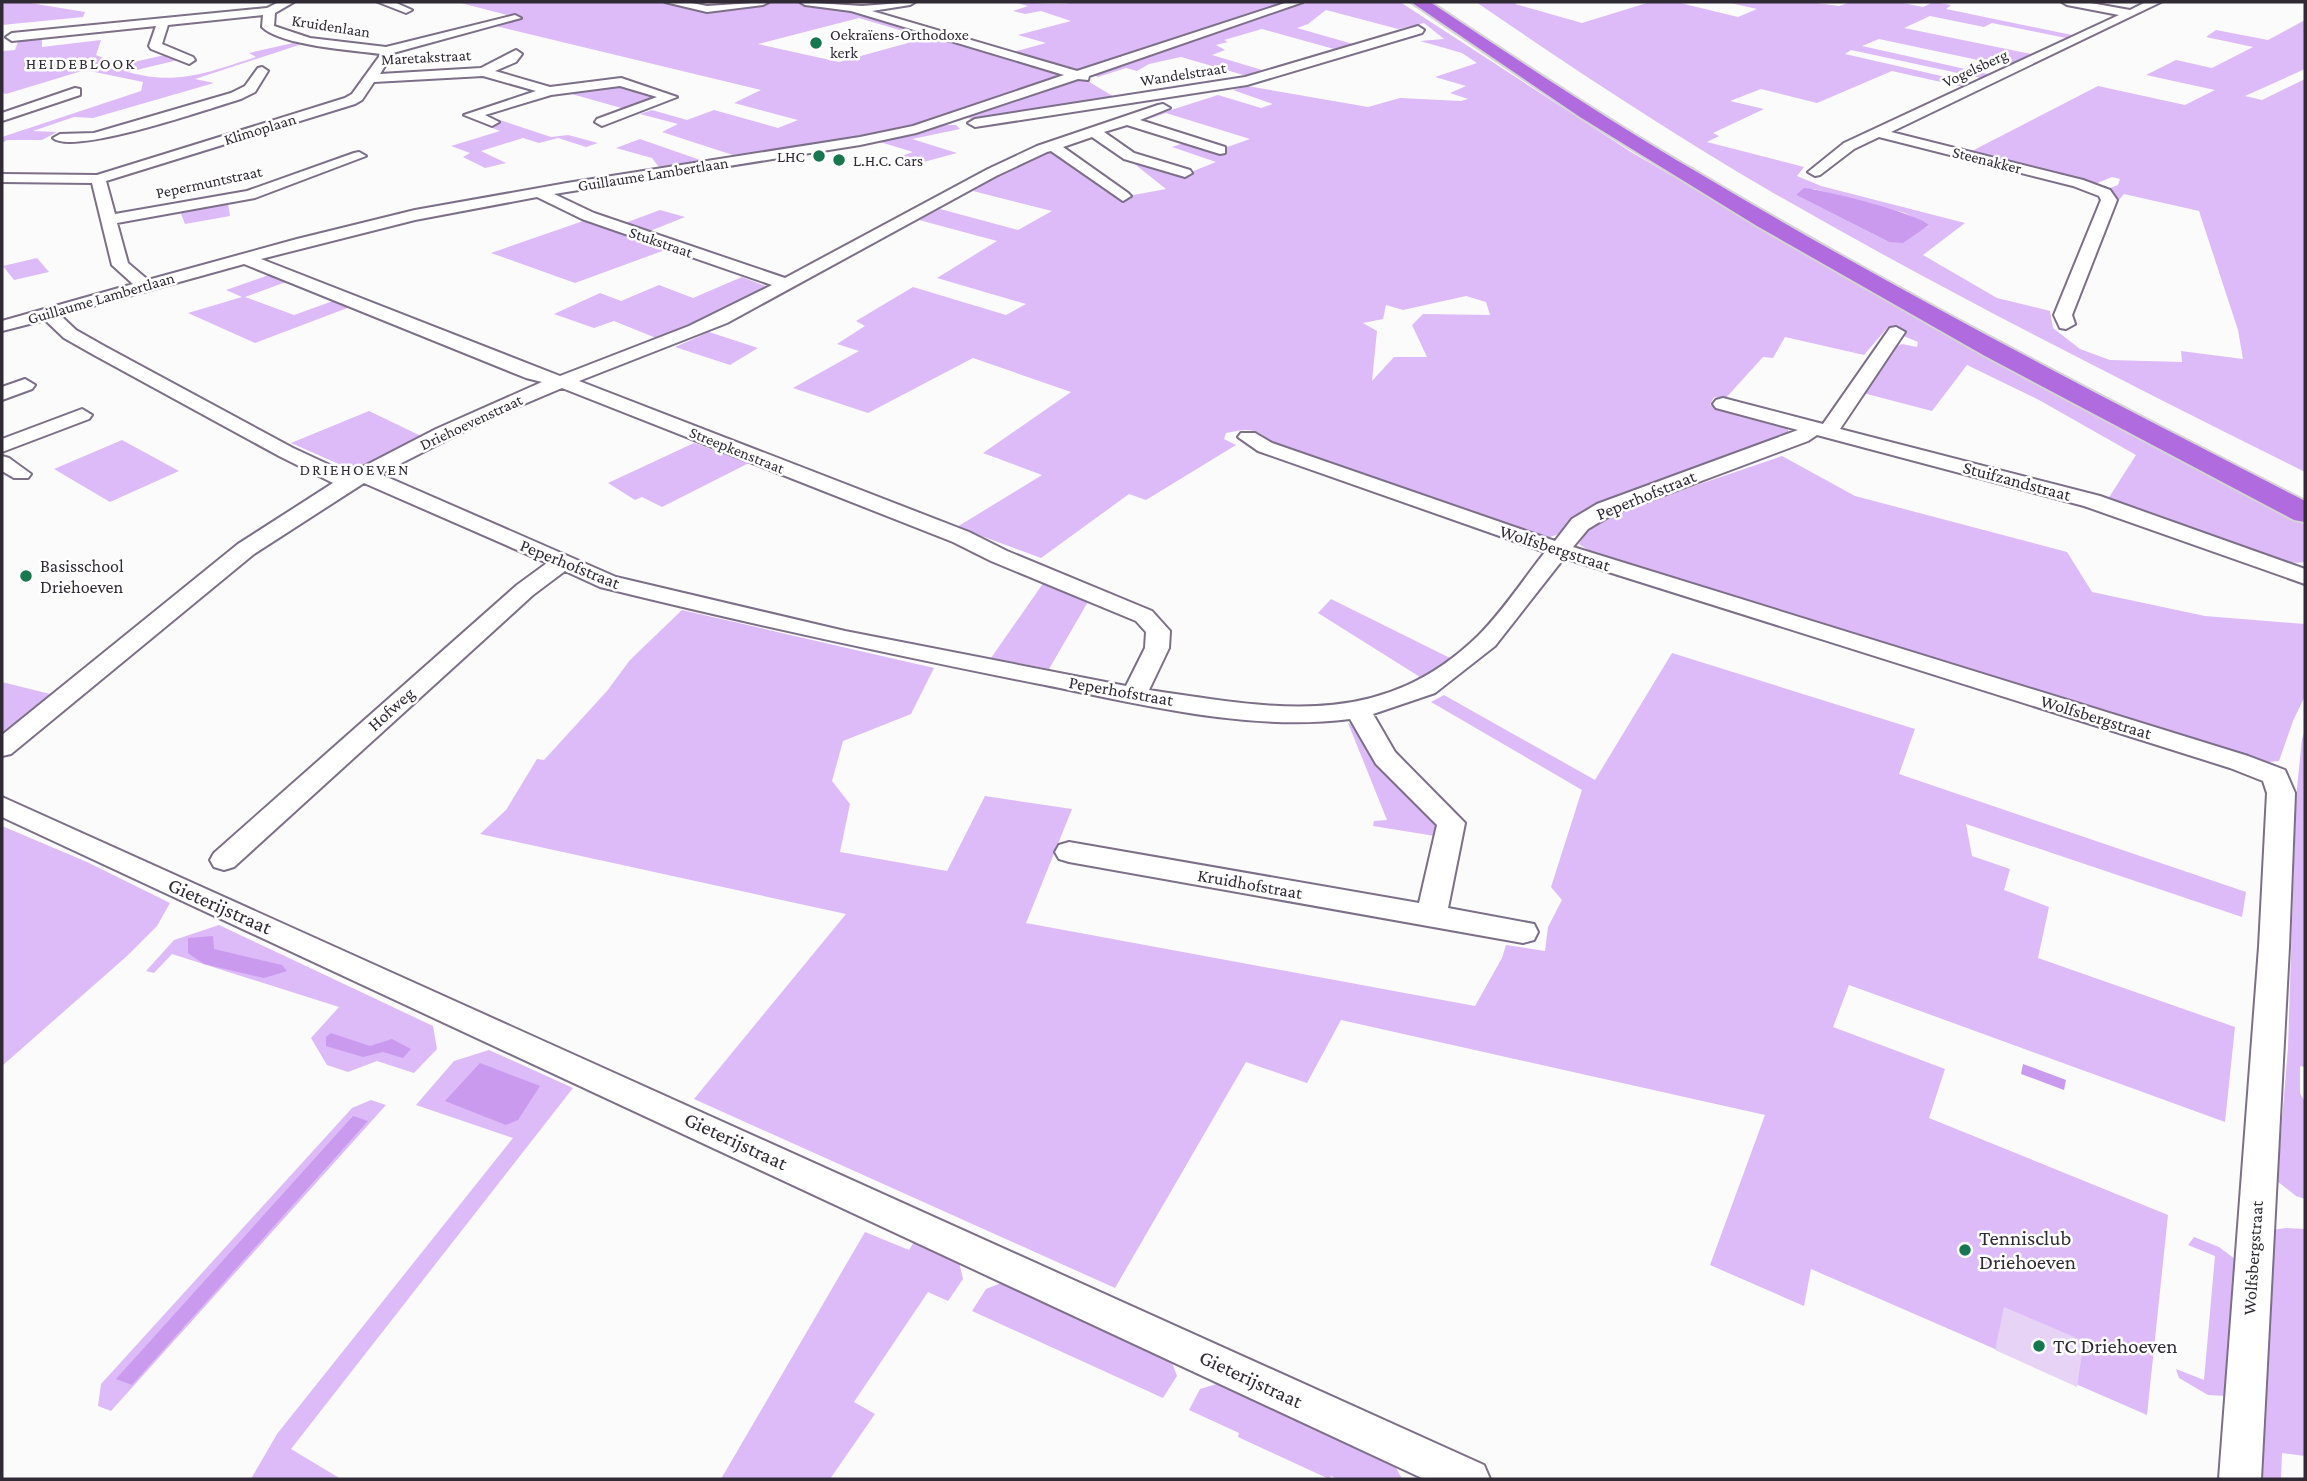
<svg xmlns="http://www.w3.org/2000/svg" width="2307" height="1481" viewBox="0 0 2307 1481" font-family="'Crimson Pro',serif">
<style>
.green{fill:#ddbaf8;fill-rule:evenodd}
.water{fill:#ca9aef}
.building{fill:#e6d3f6}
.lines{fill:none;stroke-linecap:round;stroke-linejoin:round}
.minor-casing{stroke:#7c6f88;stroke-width:4}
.highway-casing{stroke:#d5d4d6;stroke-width:4}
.minor{fill:#fff;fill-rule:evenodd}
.highway{fill:#b06cdf;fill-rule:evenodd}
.poi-dot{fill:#17784f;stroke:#fff;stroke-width:2.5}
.labels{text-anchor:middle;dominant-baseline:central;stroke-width:5;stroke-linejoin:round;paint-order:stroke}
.far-street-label{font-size:16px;fill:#2f2a34;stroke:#fff}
.far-poi-label{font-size:16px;fill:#2f2a34;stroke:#fff;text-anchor:start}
.far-neighbourhood-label{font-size:16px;letter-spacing:2px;fill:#2f2a34;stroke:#fff}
.street-label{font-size:18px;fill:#2f2a34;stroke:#fff}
.poi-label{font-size:18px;fill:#2f2a34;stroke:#fff;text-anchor:start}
.near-street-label{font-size:21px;fill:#2f2a34;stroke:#fff}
.near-poi-label{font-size:21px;fill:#2f2a34;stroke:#fff;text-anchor:start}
</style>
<rect width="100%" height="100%" fill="#fbfbfb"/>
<path class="green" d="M 2,2 L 24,2 L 85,12 L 83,17 L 2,25 Z
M 457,2 L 665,2 C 701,15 732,4 769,2 C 797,1 825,5 852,8 L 852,12 L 1064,74 L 913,126 L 863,138 L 736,156 L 662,132 L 678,124 L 640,114 L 652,110 L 687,120 L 714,110 L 778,128 L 798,120 L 734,103 L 761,90 L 496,26 L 522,19 ZM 859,18 L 926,38 L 839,62 L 758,44 Z
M 1013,2 C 1027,2 1063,6 1073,2 L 1285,2 L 1081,71 L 1010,53 L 1046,43 L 1018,35 L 1071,21 L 1041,11 L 1025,14 L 1013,11 L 1028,6 Z
M 1311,2 L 1400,2 L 1631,152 L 1911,314 L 2305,525 L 2305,562 C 2267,570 2149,515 2108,499 L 2136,455 L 2039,400 L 1967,365 L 1932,411 L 1863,393 L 1895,347 L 1902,344 L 1917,347 L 1918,342 L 1899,334 L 1900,330 L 1888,327 L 1864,355 L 1785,337 L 1773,358 L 1763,357 L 1724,400 L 1714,397 L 1710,405 L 1788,427 L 1788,434 L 1587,510 L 1559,534 L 1550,537 L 1535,537 L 1270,443 C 1258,426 1244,429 1226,433 L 1224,439 L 1236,445 L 1146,500 L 1129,494 L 1041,558 L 957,527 L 1042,475 L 983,453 L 1071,392 L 973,358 L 868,413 L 793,388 L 859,351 L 837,344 L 865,326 L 856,321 L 913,287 L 1006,315 L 1026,304 L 937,278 L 997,241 L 919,220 L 940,209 L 1018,230 L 1052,211 L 973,191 L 1015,165 L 1052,150 L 1111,190 L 1117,198 L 1166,189 L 1132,162 L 1181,176 L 1216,162 L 1172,147 L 1186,142 L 1216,151 L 1250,139 L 1166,113 L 1140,122 L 1136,121 L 1166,108 L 1171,110 L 1218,95 L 1261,108 L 1273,104 L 1233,90 L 1247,86 L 1368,107 L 1400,98 L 1461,101 L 1468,99 L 1450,93 L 1466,86 L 1435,77 L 1477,63 L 1462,53 L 1420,41 L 1444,39 L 1424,23 L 1398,29 L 1326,10 L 1308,24 L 1297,28 L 1353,44 L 1334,49 L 1262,29 L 1224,40 L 1228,42 L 1216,45 L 1225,50 L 1212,55 L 1262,70 L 1247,76 L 1181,57 L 1149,64 L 1137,71 L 1126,68 L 1098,77 L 1093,75 L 1276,11 ZM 1466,296 L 1486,302 L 1490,315 L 1423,314 L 1412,325 L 1427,357 L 1394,357 L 1372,381 L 1377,331 L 1363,323 L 1383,319 L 1386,305 L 1403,310 Z
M 1476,2 L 1517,3 L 1515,4 L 1582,23 L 1650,2 L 1676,2 L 1738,17 L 1757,9 L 1726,2 L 1810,2 L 1839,6 L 1851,2 L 1898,2 L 1923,7 L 1934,2 L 1951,5 L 1946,9 L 2072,35 L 2066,38 L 1992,23 L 1984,27 L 1930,16 L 1904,28 L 2031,54 L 2006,66 L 1879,39 L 1862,46 L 1988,74 L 1981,78 L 1851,50 L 1845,54 L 1972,83 L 1963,87 L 1892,71 L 1817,103 L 1761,89 L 1730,101 L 1764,109 L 1713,133 L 1719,136 L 1707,142 L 1804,167 L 1797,176 L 1821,186 L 1965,223 L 1923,255 L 1997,298 L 2050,311 L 2053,328 L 2080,349 L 2110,360 L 2182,362 L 2181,351 L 2243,359 L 2238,330 L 2199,211 L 2124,194 L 2119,200 L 2105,190 L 2118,185 L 2120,179 L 2112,177 L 2095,184 L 1970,152 L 2098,86 L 2185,105 L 2215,90 L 2146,75 L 2176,60 L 2212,68 L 2253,47 L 2206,37 L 2216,30 L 2268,40 L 2305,20 L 2305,69 L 2245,96 L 2262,100 L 2305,79 L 2305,472 C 2125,382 1945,292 1770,191 C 1669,132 1572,68 1476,2 ZM 1814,189 L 1905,213 L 1929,226 L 1889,242 L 1796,195 Z
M 42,36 L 42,47 L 101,40 L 96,55 L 120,65 L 165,55 L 178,60 L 128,72 C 177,86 209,72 256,57 L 249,53 L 293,43 L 302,44 L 195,79 L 214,83 L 93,118 L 74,117 L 33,131 L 57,132 L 42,140 L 7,140 L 2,143 L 2,137 L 141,91 L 143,82 L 85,70 L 6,94 L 2,93 L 2,51 L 15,50 L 19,39 Z
M 1079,79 L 1086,80 L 1116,98 L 975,121 L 967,117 Z
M 616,85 L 663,98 L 636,109 L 625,109 L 561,91 Z
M 500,120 L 551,137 L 568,135 L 598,143 L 586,147 L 558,138 L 539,143 L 523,138 L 481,151 L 506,163 L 485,168 L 463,157 L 470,153 L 451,146 L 500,131 L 485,125 Z
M 945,125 L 956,125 L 960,129 L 912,139 L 957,153 L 920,163 L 899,157 L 913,152 L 880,142 Z
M 640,139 L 703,161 L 659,167 L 652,158 L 616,148 Z
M 228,204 L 230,216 L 185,224 L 180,211 Z
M 660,210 L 685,217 L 650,231 L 625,223 Z
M 586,220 L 665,250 L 575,283 L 491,253 Z
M 37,258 L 49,272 L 14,280 L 3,266 Z
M 269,275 L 286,282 L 245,297 L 294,315 L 333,301 L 350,307 L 255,343 L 188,313 L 242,297 L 226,290 Z
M 742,277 L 768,287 L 661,340 L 614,321 L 594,328 L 554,314 L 600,293 L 621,301 L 659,285 L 693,298 Z
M 709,332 L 758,348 L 730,365 L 675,347 Z
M 369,411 L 421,436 L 361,467 L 350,469 L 291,443 Z
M 122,440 L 179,471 L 110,502 L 54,469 Z
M 694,443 L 749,463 L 662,507 L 642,497 L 635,500 L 608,483 Z
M 1782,456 L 1855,496 L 2067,552 L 2092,592 L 2205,616 L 2305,624 L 2305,696 L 2293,721 L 2279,761 L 2268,762 L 1597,556 L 1579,544 L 1586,532 L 1615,513 Z
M 1044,582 L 1089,600 L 1049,669 L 991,658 Z
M 1331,599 L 1452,659 L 1420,677 L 1318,613 Z
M 682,610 L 934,668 L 911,714 L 843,741 L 832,781 L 850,804 L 840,852 L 947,871 L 985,796 L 1072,809 L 1026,923 L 1421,996 L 1475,1006 L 1502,958 L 1506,945 L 1545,951 L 1548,927 L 1562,900 L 1551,887 L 1582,790 L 1431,702 L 1444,695 L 1595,780 L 1672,653 L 1915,729 L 1899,774 L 2246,892 L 2242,917 L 1966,824 L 1972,856 L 2010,869 L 2004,890 L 2049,907 L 2038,958 L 2235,1027 L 2225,1122 L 1849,985 L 1833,1027 L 1945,1069 L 1929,1118 L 2168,1215 L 2147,1415 L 1811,1269 L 1804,1306 L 1710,1265 L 1765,1115 L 1341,1020 L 1307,1083 L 1246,1062 L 1115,1288 L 694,1099 L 846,914 L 480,834 L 506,810 L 537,759 L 544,760 L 607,691 L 630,660 Z
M 2,682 L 54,695 L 2,737 Z
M 1348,723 L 1355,726 L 1375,765 L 1438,826 L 1435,836 L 1373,826 L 1374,821 L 1387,820 Z
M 2305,730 L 2305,1067 L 2300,1066 L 2300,1093 L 2305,1102 L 2305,1199 L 2296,1196 L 2277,1181 L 2288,1048 L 2296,798 L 2302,739 Z
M 2,826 L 87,862 L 170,903 L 157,926 L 127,956 L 2,1066 Z
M 219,925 L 433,1026 L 437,1049 L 414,1073 L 377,1061 L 348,1072 L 327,1065 L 311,1038 L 339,1007 L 172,954 L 154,973 L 146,971 L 174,940 Z
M 489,1050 L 573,1088 L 291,1449 L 341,1479 L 251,1479 L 277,1434 L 513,1138 L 416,1105 L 454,1061 Z
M 371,1100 L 386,1105 L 111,1411 L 98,1406 L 101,1384 L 352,1108 Z
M 2286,1228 L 2305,1229 L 2305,1456 L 2282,1453 L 2281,1479 L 2257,1479 L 2272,1230 Z
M 865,1232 L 909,1250 L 914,1242 L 959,1262 L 963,1279 L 948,1301 L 928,1292 L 854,1402 L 875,1414 L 830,1479 L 721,1479 Z
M 2194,1237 L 2219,1247 L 2235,1259 L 2226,1396 L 2208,1395 L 2179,1378 L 2176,1369 L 2204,1380 L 2215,1256 L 2188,1245 Z
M 1006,1281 L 1170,1357 L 1177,1376 L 1163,1398 L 972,1311 L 986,1289 Z
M 1223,1382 L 1392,1460 L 1402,1479 L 1338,1479 L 1331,1476 L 1329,1479 L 1238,1437 L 1239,1433 L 1189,1410 L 1200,1389 Z"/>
<path class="water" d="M 1804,188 C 1825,190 1916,213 1929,225 L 1903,243 L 1889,242 L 1796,195 Z
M 213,936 L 214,949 L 282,965 L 287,971 L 264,978 L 204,964 L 188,953 L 188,938 Z
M 331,1033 L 370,1046 L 392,1039 L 411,1049 L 403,1058 L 383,1052 L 363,1057 L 326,1046 L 326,1037 Z
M 480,1063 L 540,1086 L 518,1120 L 506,1125 L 445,1101 Z
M 2023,1064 L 2066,1080 L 2064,1090 L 2021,1074 Z
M 353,1116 L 368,1121 L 132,1385 L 116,1379 Z"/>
<path class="building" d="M 2004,1307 L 2084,1341 L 2077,1387 L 1995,1350 Z"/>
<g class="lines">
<g class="minor-casing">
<path id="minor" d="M 279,2 L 294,2 L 275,13 L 274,26 L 310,38 L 386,47 L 515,15 L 521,18 L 393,53 L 380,74 L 481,68 L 516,50 L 522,54 L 516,62 L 495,71 L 550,87 L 621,78 L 677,97 L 602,126 L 595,122 L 597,119 L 657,97 L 620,86 L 551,95 L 485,115 L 499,122 L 492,126 L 464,115 L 536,91 L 483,76 L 374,82 L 362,100 L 355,104 L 106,181 L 115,214 L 247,191 L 354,153 L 359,152 L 366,156 L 255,198 L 117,223 L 128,263 L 148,280 L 297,239 L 415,210 L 567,183 L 860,137 L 913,126 L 1064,75 L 851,11 L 805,5 L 800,2 L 862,6 L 915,2 L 910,5 L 872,11 L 1077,71 L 1288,2 L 1303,2 L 1089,76 L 1088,80 L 1078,79 L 916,133 L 860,145 L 554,194 L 594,213 L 785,278 L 988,169 L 1037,146 L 1158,105 L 1163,104 L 1170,108 L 1140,120 L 1225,147 L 1225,153 L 1220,154 L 1127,125 L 1104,132 L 1134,153 L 1190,170 L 1192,173 L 1185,177 L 1124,159 L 1092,137 L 1063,147 L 1128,193 L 1131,196 L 1123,201 L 1051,151 L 1047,152 L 996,176 L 727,323 L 579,381 L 969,532 L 1007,551 L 1152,611 L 1170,631 L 1169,648 L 1149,690 C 1271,708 1379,732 1478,636 C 1503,611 1523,580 1545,552 L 1258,451 L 1238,437 L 1241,433 L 1255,433 L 1272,443 L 1555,541 L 1572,519 L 1597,504 L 1798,430 L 1716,408 L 1713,404 L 1716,400 L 1723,398 L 1823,424 L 1890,328 L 1896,327 L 1905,332 L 1840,429 L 2100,496 L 2305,569 L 2305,584 L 2084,506 L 1817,435 L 1808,441 L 1613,514 L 1588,529 L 1573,547 L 2248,756 L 2285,770 L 2295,793 L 2289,947 L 2261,1479 L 2219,1479 L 2259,947 L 2267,793 L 2263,781 L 2230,768 L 1564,558 L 1495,646 L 1435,693 L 1373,714 L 1395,752 L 1465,823 L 1448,908 L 1534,924 L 1538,932 L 1534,940 L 1523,943 L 1069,862 L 1059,859 L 1055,852 L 1059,845 L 1069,842 L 1419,903 L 1437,825 L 1376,764 L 1350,719 C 1247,732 1141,704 1040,684 C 893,655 746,623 600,587 L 565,571 L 533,595 L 234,867 L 224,870 L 214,867 L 210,860 L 214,853 L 517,585 L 547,563 L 364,483 L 254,554 L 11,754 L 2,756 L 2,735 L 238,544 L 333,483 L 279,456 L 94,355 L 64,338 L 45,320 L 2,331 L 2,321 L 133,284 L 112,265 L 92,183 L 2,182 L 2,174 L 97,175 L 345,98 L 352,94 L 381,54 C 353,50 282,46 262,27 L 263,15 L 168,25 L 162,44 L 193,57 L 195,60 L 189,64 L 151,49 L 149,46 L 156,26 L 12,41 L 6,37 L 12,33 L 267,8 ZM 537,197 L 582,219 L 772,285 L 689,326 L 560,376 L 261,259 L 415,220 ZM 244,264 L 526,378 L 542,382 L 436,429 L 349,474 L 293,448 L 106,347 L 76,330 L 60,315 ZM 562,388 L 953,542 L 991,561 L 1136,621 L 1146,632 L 1145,648 L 1126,686 L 845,631 L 616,577 L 380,474 L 484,421 Z
M 378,2 L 394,2 L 412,10 L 406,13 Z
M 665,2 L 687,2 L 707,6 L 769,2 L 763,5 L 707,12 Z
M 2062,2 L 2085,2 L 2130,10 L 2146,2 L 2161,2 L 1891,132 L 2083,180 L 2110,190 L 2117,200 L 2072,315 L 2075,324 L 2066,329 L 2060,328 L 2054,315 L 2101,200 L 2099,196 L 2073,186 L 1879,137 L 1854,149 L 1820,175 L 1815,176 L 1808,172 L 1844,143 L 2119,15 L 2067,5 Z
M 1418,26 L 1424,30 L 1422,33 L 1247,85 L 975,127 L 968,123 L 975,119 L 1245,77 Z
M 262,67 L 268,71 L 255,92 L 241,99 C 211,108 73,156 53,138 L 60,134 L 94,133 L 231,93 L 245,86 L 258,68 Z
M 75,88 L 80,89 L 80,95 L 2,121 L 2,113 Z
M 25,379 L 35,385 L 32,389 L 2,400 L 2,387 Z
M 82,409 L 92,415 L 89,419 L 2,452 L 2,439 Z
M 2,456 L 9,458 L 31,474 L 28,478 L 14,478 L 2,471 Z
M 2,797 L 1484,1465 L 1490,1479 L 1424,1479 L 2,817 Z"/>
</g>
<g class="highway-casing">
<path id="highway" d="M 1411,2 L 1430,2 C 1518,60 1606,119 1697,172 C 1895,290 2100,396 2305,501 L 2305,522 L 2294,520 L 1985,356 L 1757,226 L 1580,117 Z"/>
</g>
<use href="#minor" class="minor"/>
<use href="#highway" class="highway"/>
</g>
<g class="poi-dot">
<circle cx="816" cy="43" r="7"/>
<circle cx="819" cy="156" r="7"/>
<circle cx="839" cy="160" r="7"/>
<circle cx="26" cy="576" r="7"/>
<circle cx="1965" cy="1250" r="7"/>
<circle cx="2039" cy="1346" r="7"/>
</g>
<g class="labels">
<g class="far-street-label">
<text transform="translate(331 26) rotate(9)">Kruidenlaan</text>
<text transform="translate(426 57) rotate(-3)">Maretakstraat</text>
<text transform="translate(1975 68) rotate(-25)">Vogelsberg</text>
<text transform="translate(1183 74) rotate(-9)">Wandelstraat</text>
<text transform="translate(260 129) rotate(-17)">Klimoplaan</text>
<text transform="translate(1987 160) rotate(14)">Steenakker</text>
<text transform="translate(653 174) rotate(-9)">Guillaume Lambertlaan</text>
<text transform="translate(209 182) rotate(-12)">Pepermuntstraat</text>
<text transform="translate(661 242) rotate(19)">Stukstraat</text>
<text transform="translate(101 298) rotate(-16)">Guillaume Lambertlaan</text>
<text transform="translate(471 422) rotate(-25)">Driehoevenstraat</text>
<text transform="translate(737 450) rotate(22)">Streepkenstraat</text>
</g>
<g class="far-poi-label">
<text x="830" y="34">Oekraïens-Orthodoxe<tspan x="830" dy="18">kerk</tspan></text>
<text x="805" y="156" text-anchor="end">LHC</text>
<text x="853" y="160">L.H.C. Cars</text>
</g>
<g class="far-neighbourhood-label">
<text x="81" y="63">HEIDEBLOOK</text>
<text x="355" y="469">DRIEHOEVEN</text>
</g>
<g class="street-label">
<text transform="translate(2017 481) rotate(15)">Stuifzandstraat</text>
<text transform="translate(1646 495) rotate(-22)">Peperhofstraat</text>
<text transform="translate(1555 548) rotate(18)">Wolfsbergstraat</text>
<text transform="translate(570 564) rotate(22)">Peperhofstraat</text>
<text transform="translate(1121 691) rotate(10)">Peperhofstraat</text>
<text transform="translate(391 709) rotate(-42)">Hofweg</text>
<text transform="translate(2096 717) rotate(17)">Wolfsbergstraat</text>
<text transform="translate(1250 884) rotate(10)">Kruidhofstraat</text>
<text transform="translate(2253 1258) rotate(-86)">Wolfsbergstraat</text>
</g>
<g class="poi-label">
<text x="40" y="566">Basisschool<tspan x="40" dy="21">Driehoeven</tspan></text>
</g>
<g class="near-street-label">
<text transform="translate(220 906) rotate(24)">Gieterijstraat</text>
<text transform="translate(736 1141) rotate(25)">Gieterijstraat</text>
<text transform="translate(1251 1379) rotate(25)">Gieterijstraat</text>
</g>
<g class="near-poi-label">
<text x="1979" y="1238">Tennisclub<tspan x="1979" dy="24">Driehoeven</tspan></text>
<text x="2053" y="1346">TC Driehoeven</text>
</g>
</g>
<rect width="2307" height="1481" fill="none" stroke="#2f2a34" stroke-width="7"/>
</svg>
